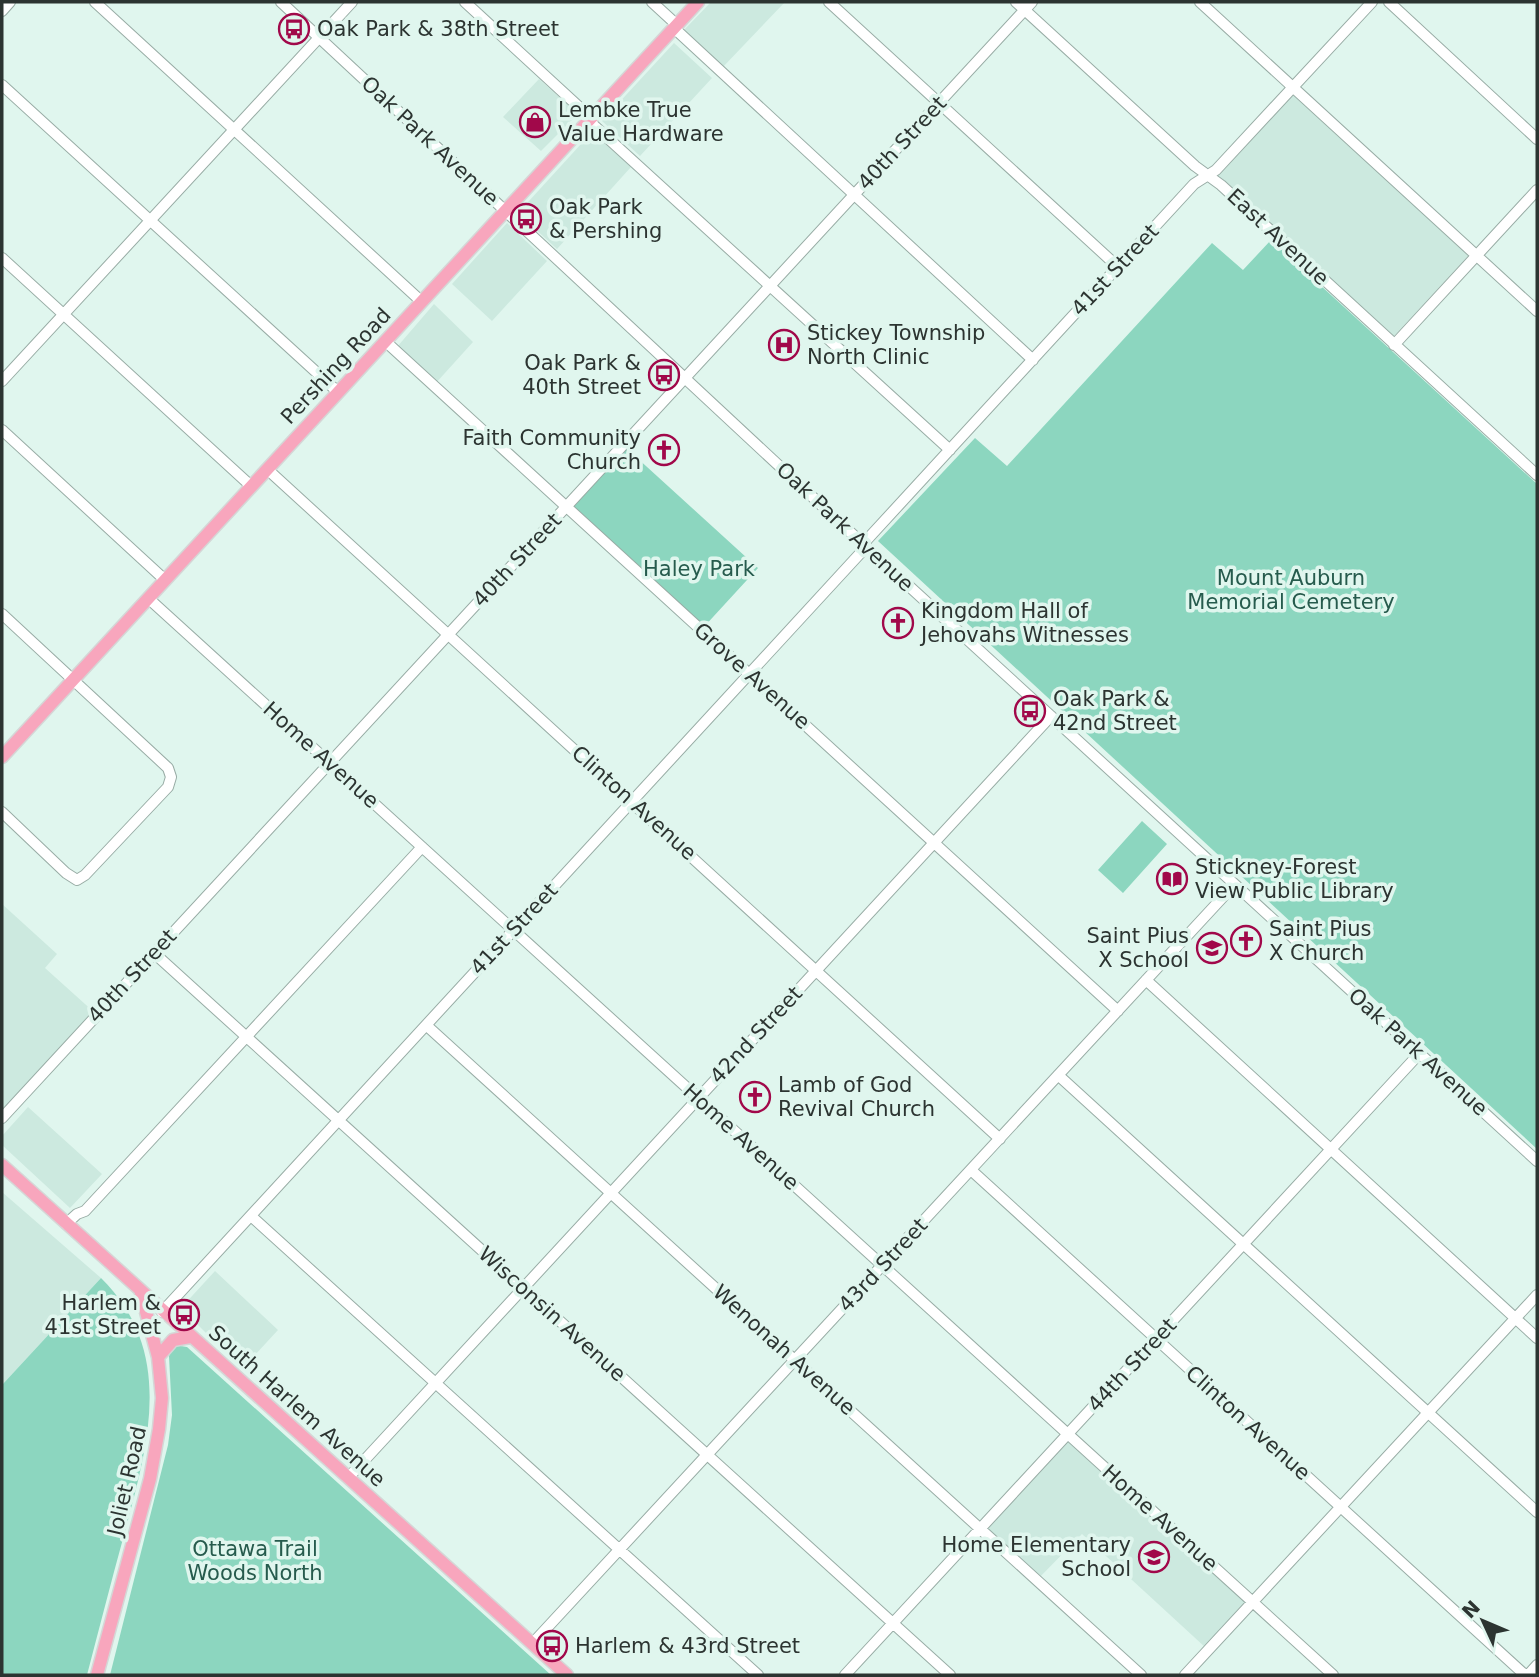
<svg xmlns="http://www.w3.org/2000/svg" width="1539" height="1677" viewBox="0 0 1539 1677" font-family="'DejaVu Sans',sans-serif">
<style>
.built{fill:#cce9df}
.green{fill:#8cd6bf}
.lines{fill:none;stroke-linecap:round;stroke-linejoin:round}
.minor-casing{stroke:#98aca5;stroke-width:12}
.major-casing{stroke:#d5d6d6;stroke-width:15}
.minor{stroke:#fff;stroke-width:10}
.major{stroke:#f8a6bd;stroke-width:12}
.labels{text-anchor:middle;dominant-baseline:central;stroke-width:7;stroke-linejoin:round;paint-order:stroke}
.poi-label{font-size:21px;fill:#2c3431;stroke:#e0f6ee;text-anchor:start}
.street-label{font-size:21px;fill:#2c3431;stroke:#e0f6ee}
.park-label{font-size:21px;fill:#265b4d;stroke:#e0f6ee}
</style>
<rect width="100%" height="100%" fill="#e0f6ee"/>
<path class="built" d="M 711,2 L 785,2 L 722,68 L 683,31 Z
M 674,43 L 712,78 L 640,156 L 602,121 Z
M 539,79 L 578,114 L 541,151 L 503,117 Z
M 1293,94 L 1469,255 L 1394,336 L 1217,175 Z
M 592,132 L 631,167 L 557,249 L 518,213 Z
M 507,223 L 547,261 L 492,321 L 452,284 Z
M 434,304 L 473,342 L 435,384 L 397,347 Z
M 2,904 L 57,954 L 45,968 L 95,1013 L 2,1115 Z
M 28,1107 L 102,1174 L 70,1208 L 2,1145 L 2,1136 Z
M 2,1192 L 101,1278 L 2,1385 Z
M 215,1271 L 278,1330 L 242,1369 L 181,1308 Z
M 1069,1435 L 1249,1601 L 1206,1648 L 1082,1534 L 1037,1580 L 982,1529 Z"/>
<path class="green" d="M 1271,240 L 1537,484 L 1537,1149 L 878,541 L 975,438 L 1007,466 L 1212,243 L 1243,270 Z
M 624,446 L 758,568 L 702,629 L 570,506 Z
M 1142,821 L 1167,844 L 1123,893 L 1098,870 Z
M 101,1278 C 176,1352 148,1445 124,1535 C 111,1582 99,1629 87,1675 L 2,1675 L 2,1385 Z
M 174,1345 L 187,1347 L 551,1675 L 110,1675 L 168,1445 L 172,1415 L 169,1356 Z"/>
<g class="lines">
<g class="minor-casing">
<path id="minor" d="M 95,2 L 422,302
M 281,2 L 863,544 L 1537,1161
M 465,2 L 591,118
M 652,2 L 677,25
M 829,2 L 1118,267
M 1016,2 L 1195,166 L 1221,185 L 1537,475
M 1200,2 L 1537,311
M 1389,2 L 1537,139
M 2,11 L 10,2
M 674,28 L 1033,360
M 2,85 L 338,392
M 589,121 L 950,450
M 2,258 L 251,486
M 385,341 L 1118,1011
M 1394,345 L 1537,190
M 2,381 L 352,2
M 2,430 L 165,580
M 267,469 L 1000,1139
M 863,544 L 1194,184 L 1216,170 L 1372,2
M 148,598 L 1333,1675
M 2,614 L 168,768 L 171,777 L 168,787 L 85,875 L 77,880 L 66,873 L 2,812
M 154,953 L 950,1675
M 1146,980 L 1537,1338
M 426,1025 L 1141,1675
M 1058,1075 L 1537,1512
M 2,1118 L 1032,2
M 971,1170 L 1525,1675
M 251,1216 L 758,1675
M 66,1224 L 77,1214 L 85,1211 L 422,847
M 162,1312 L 866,547
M 348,1478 L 1051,716
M 532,1644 L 1234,885
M 845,1675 L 1419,1054
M 1185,1675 L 1537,1295
M 1528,1675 L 1537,1665"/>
</g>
<g class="major-casing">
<path id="major" d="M 2,757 L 698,2
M 2,1165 L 567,1675
M 158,1357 L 173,1340 L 190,1337
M 97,1675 L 150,1479 L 159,1429 L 162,1398 L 158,1357 L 141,1293"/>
</g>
<use href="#minor" class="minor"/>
<use href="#major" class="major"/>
</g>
<defs>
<g id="bus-ring" transform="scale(1.575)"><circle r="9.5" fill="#e0f6ee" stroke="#a1084a" stroke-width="1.5"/><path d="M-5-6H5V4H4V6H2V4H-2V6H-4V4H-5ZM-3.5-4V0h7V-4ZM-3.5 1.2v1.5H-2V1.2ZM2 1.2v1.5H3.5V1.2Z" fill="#a1084a"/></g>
<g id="shop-ring" transform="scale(1.575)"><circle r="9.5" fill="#e0f6ee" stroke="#a1084a" stroke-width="1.5"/><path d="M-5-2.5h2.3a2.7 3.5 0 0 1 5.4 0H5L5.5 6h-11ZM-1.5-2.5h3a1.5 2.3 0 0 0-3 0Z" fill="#a1084a"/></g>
<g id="hospital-ring" transform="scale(1.575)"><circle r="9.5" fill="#e0f6ee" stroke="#a1084a" stroke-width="1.5"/><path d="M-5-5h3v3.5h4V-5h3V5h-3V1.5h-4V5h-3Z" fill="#a1084a"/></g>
<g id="church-ring" transform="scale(1.575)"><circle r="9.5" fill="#e0f6ee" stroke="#a1084a" stroke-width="1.5"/><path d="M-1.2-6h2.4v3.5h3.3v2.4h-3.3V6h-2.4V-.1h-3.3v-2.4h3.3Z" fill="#a1084a"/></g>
<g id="library-ring" transform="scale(1.575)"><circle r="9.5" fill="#e0f6ee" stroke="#a1084a" stroke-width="1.5"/><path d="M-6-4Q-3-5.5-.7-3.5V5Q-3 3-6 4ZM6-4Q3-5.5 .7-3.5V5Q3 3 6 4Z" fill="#a1084a"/></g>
<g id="school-ring" transform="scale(1.575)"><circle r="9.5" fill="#e0f6ee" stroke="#a1084a" stroke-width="1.5"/><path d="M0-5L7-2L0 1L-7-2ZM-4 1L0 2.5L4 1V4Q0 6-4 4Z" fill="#a1084a"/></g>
</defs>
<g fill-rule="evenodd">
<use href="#bus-ring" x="294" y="29"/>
<use href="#shop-ring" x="535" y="122"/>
<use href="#bus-ring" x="526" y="219"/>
<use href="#hospital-ring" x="784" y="345"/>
<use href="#bus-ring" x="664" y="375"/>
<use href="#church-ring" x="664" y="450"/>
<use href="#church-ring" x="898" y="623"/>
<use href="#bus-ring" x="1030" y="711"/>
<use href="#library-ring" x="1172" y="879"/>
<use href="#church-ring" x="1246" y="941"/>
<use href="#school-ring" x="1212" y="948"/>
<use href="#church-ring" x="755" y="1097"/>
<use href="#bus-ring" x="184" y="1315"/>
<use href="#school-ring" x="1154" y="1557"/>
<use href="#bus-ring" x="552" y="1646"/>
</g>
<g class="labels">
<g class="poi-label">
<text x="317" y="29">Oak Park &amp; 38th Street</text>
<text x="558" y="110">Lembke True<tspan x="558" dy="24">Value Hardware</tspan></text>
<text x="549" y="207">Oak Park<tspan x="549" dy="24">&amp; Pershing</tspan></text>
<text x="807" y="333">Stickey Township<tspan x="807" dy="24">North Clinic</tspan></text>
<text x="641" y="363" text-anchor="end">Oak Park &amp;<tspan x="641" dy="24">40th Street</tspan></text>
<text x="641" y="438" text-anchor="end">Faith Community<tspan x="641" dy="24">Church</tspan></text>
<text x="921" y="611">Kingdom Hall of<tspan x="921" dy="24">Jehovahs Witnesses</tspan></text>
<text x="1053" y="699">Oak Park &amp;<tspan x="1053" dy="24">42nd Street</tspan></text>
<text x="1195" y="867">Stickney-Forest<tspan x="1195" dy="24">View Public Library</tspan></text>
<text x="1269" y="929">Saint Pius<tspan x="1269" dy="24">X Church</tspan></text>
<text x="1189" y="936" text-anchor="end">Saint Pius<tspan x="1189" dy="24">X School</tspan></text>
<text x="778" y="1085">Lamb of God<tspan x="778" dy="24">Revival Church</tspan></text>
<text x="161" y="1303" text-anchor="end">Harlem &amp;<tspan x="161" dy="24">41st Street</tspan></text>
<text x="1131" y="1545" text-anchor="end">Home Elementary<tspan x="1131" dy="24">School</tspan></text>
<text x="575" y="1646">Harlem &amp; 43rd Street</text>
</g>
<g class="street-label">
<text transform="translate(430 141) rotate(43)">Oak Park Avenue</text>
<text transform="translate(902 143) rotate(-47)">40th Street</text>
<text transform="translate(1278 237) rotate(43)">East Avenue</text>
<text transform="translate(1115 270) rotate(-47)">41st Street</text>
<text transform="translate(336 366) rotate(-47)">Pershing Road</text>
<text transform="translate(845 527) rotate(43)">Oak Park Avenue</text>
<text transform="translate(517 560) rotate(-47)">40th Street</text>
<text transform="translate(752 676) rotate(42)">Grove Avenue</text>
<text transform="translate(321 755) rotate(42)">Home Avenue</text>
<text transform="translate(634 803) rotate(42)">Clinton Avenue</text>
<text transform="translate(514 929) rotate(-47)">41st Street</text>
<text transform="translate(132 976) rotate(-47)">40th Street</text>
<text transform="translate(756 1035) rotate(-47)">42nd Street</text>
<text transform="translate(1418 1052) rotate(42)">Oak Park Avenue</text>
<text transform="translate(741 1137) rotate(42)">Home Avenue</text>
<text transform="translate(883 1265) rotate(-47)">43rd Street</text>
<text transform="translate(552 1314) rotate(42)">Wisconsin Avenue</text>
<text transform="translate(784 1350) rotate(42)">Wenonah Avenue</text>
<text transform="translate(1132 1365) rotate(-47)">44th Street</text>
<text transform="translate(297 1406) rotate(42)">South Harlem Avenue</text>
<text transform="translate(1248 1423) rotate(42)">Clinton Avenue</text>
<text transform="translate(127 1481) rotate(-77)">Joliet Road</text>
<text transform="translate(1160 1518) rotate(42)">Home Avenue</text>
</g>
<g class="park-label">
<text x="699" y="569">Haley Park</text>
<text x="1291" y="578">Mount Auburn<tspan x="1291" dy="24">Memorial Cemetery</tspan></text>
<text x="255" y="1549">Ottawa Trail<tspan x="255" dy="24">Woods North</tspan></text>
</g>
</g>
<rect width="1539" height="1677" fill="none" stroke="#2c3431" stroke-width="7"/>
<g transform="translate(1483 1621) rotate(314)" stroke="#e0f6ee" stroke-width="5" paint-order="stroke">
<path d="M0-5L12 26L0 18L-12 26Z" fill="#2c3431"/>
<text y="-10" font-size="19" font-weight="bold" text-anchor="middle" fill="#2c3431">N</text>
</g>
</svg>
